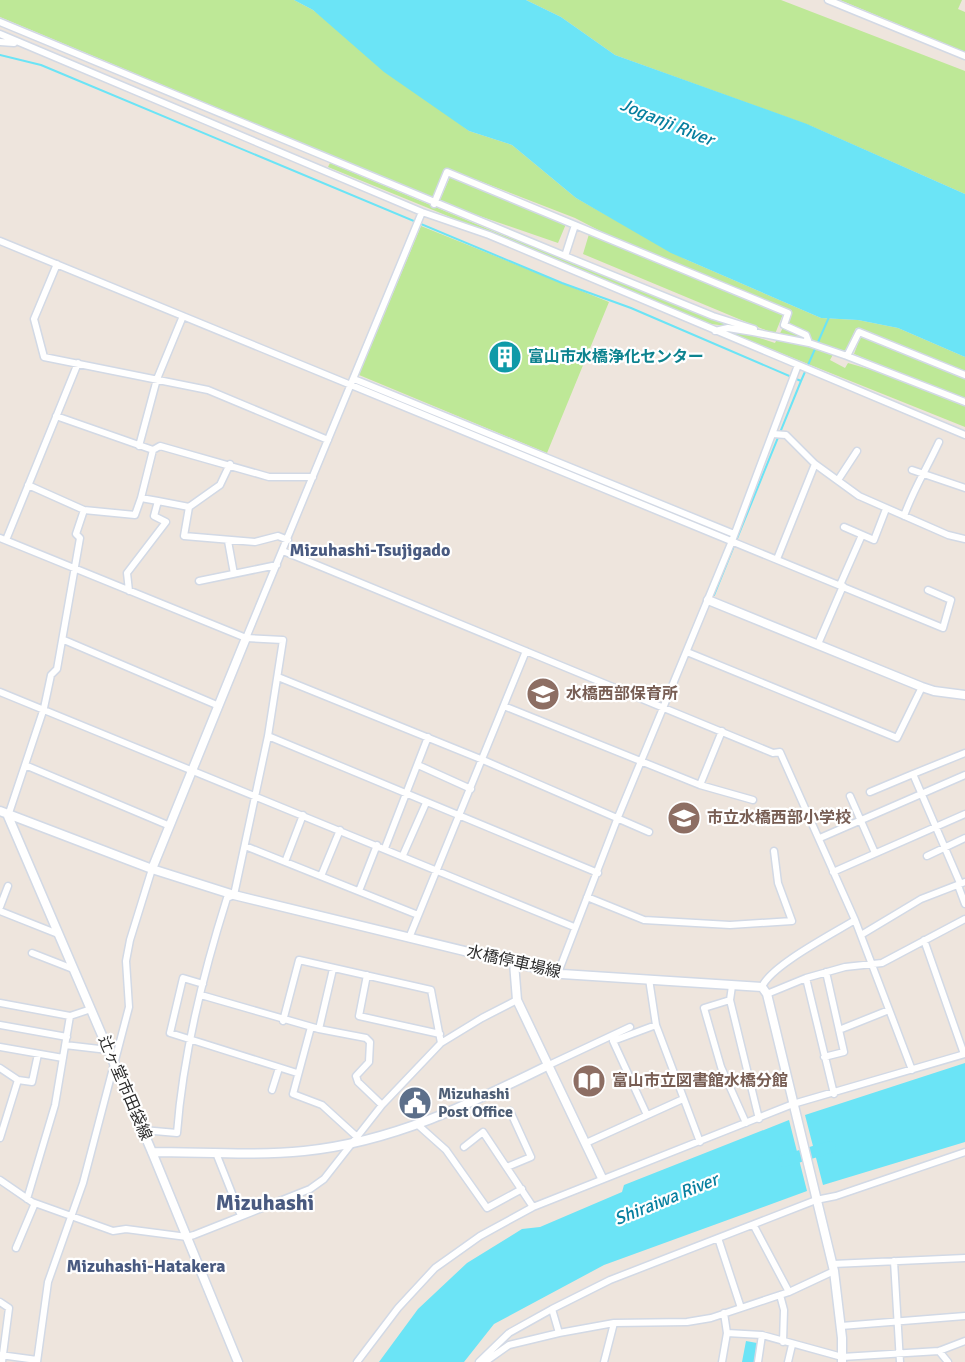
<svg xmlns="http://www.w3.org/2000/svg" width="965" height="1362" viewBox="0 0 965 1362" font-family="Signika,'Noto Sans JP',sans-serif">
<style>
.green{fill:#bee897}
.water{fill:#6be4f6}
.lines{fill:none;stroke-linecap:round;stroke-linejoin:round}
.stream{stroke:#6be4f6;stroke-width:2}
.river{stroke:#6be4f6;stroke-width:12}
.street-casing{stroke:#d2d9e5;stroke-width:9}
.secondary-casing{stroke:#d2d9e5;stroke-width:11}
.street{stroke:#fff;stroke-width:6}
.secondary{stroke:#fff;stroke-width:8}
.labels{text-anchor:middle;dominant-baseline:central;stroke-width:4.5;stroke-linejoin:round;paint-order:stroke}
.culture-label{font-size:16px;font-weight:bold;fill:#0d838f;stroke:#fff;text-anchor:start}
.education-label{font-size:16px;font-weight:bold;fill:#785e54;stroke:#fff;text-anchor:start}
.street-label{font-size:16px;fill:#2c2c2c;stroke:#fff}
.service-label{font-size:16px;font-weight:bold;fill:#4e5e75;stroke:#fff;text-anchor:start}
.water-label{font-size:18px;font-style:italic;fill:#067f9f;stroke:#fff}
.neighbourhood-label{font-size:18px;font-weight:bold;fill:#495a80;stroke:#fff}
.district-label{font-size:22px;font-weight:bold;fill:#495a80;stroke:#fff}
</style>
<rect width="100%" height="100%" fill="#eee5dd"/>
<path class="green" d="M 0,0 L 294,0 L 313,10 L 469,131 L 512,145 L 576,198 L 685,259 L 821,318 L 858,320 L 898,328 L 965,357 L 965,372 L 856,328 L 845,352 L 836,349 L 830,360 L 845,368 L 848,363 L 886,374 L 965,405 L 965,427 L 726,331 L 747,334 L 775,343 L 791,312 L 604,233 L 575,218 L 446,168 L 433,198 L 0,17 Z
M 526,0 L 781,0 L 965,71 L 965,194 L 811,126 L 615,55 L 561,17 Z
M 840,0 L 962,0 L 958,9 L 965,12 L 965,52 Z
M 330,163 L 500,234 L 743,328 L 711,324 L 328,167 Z
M 450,177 L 566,224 L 558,243 L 439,202 Z
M 421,226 L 609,302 L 547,453 L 359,375 Z
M 589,234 L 783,314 L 775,334 L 583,254 Z
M 861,335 L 965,377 L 965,400 L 854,354 Z"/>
<path class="water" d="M 294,0 L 526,0 L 561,17 L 615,55 L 807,124 L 965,194 L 965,357 L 898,328 L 858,320 L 821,318 L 671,253 L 576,198 L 512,145 L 469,131 L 384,72 L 313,10 Z
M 965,1063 L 965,1142 L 823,1185 L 805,1115 Z
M 789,1120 L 807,1191 L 604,1265 L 494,1324 L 464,1362 L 379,1362 L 418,1309 L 467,1263 L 522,1229 L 540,1227 L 622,1192 L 624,1185 Z
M 746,1341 L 757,1343 L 754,1362 L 742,1362 Z"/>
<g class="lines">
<path class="stream" d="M 0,55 L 41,65 L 562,283 L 631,308 L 801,381
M 361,385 L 733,537
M 714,595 L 801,381 L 829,317"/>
<path class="river" d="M 784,1161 L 830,1147"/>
<g class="street-casing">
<path id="street" d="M 828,0 L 965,56
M 0,22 L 565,256
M 0,34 L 422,212 L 489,235 L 965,435
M 0,42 L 14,43
M 434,204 L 447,172 L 575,225
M 0,241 L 943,628 L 951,600 L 928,590
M 57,264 L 34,319 L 44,357 L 208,390 L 328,440
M 715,331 L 728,328 L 753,332 L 754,329 L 713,316 L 565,256 L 575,225 L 788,313 L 784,325 L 806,335 L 809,343 L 847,356
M 753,332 L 809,343
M 965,375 L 859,332 L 847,356 L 965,402
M 354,379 L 734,534
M 56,416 L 153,450 L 160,446 L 269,477 L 313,477
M 773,434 L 786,435 L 815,464 L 859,496 L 948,535 L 965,539
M 139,446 L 157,379 L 183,316
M 153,450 L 141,498 L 158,501
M 912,470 L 965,488
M 838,480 L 857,451
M 28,485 L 84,510
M 189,507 L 184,536 L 255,542 L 278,536 L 288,540
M 904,516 C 913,490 927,468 939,442
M 844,527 L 874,540 L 886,509
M 0,538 L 246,638 L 283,640 L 268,736 L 234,895 L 227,898 C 203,974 183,1053 177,1133 L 143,1130
M 6,540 L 78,363
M 228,541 L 234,574
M 283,551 L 773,753 L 780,752 L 855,920 L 912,1070
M 777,559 L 815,464
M 199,581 L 277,565
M 840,585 L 862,535
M 129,591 L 127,573 L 166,522 L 154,516 L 158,501 L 189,507 L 220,485 L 230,464
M 246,638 L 422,212
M 64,640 L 219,706
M 818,644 L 843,586
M 687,652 L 897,738 L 922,687
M 278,677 L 483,760 L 649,832
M 0,692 L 574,927
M 504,706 L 700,785
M 722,731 L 700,785 L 753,800
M 268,736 L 598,873
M 965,753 L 913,774 L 960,883 L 959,888 L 965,904
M 25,765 L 170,826
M 418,765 L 471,789
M 870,792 L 913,774
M 850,796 L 875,853
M 8,816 L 44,708 L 51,675 L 57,669 L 80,538 L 76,534 L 84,510 L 135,515 L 141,498
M 820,838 L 965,775
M 245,846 L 418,915
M 385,848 L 428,737
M 403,855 L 426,803
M 927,856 L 965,838
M 285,862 L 303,815
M 833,872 L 965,814
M 321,876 L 340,830
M 359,891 L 377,845
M 587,897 L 644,920 L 730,925 L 792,921 L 778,883 L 774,851
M 0,907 L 8,886
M 0,911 L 58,934
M 861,935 L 921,899 L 965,882
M 409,938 L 526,651
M 924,940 L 964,1054
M 32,953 L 73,969
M 558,973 L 618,817 L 732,541 L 798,365
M 367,975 L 359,1016 L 440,1034
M 806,978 L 834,1094
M 649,979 L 656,1025 L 700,1142
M 203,984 L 183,978 L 170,1033 L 297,1073
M 732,986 L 730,1000 L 704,1008 L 721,1067 L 746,1123
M 762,987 C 770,966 834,933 855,920
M 767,994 L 806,978 L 845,967 L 882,963 L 965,919
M 201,995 L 319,1029 L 333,969
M 730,1000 L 759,1119
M 0,1003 L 70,1016 L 91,1009
M 283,1021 L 299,960 L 431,990 L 441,1043
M 0,1025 L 67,1037
M 311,1027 L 293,1094 L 322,1105 L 356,1136
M 319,1029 L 366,1038 L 370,1042 L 369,1062 L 356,1076 L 358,1082 L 382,1105
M 839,1030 L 889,1010
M 65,1045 L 108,1050
M 0,1047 L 63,1058
M 824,1057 L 844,1052 L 826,972
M 549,1065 L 630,1027
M 0,1068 L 18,1080
M 272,1090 L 279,1068
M 647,1115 L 613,1041 L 656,1025
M 418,1125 L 446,1150 L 487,1208 L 522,1189
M 0,1138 L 18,1080 L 32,1082 L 38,1054
M 586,1143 L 683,1099
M 464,1147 L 483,1132 L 533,1207
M 216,1153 L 241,1216
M 507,1167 L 531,1157 L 510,1111
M 0,1180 L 32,1202 L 113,1231 L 126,1229 L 187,1237 L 194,1235 L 310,1189 L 324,1179 L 382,1105 L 441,1043 L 482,1018 L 517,1000
M 27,1199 L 55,1105 L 70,1016
M 754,1226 L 789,1292
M 718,1238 L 741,1308
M 16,1248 L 35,1203
M 894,1261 L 900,1362
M 833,1264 L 965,1258
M 780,1295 L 784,1310 L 783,1342
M 0,1302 L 9,1308 L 2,1362
M 724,1313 L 727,1333 L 762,1335 L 842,1357 L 939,1351 L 965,1341
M 841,1326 L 965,1316
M 559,1333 L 552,1309 L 610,1280 L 816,1200 L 836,1196 L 965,1152
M 939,1351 L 948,1362
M 0,1355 L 37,1360
M 37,1362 L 48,1282 L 83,1183 L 129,1007 L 126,961 L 130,940 L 152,869
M 357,1362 L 398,1308 L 435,1268 L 480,1236 L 533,1207 L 793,1104 L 965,1054
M 479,1362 L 509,1333 L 552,1309
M 485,1362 L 509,1345 L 559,1333 L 614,1323 L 687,1322 L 711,1318 L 789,1292 L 834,1271
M 604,1362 L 614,1323
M 722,1362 L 727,1333
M 758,1362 L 762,1335
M 788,1362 L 792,1345"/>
</g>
<g class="secondary-casing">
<path id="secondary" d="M 708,600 L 922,687 L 934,691 L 965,695
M 0,811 L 152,869 L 234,895 L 514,963 L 562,974 L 762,987 L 767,994 L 834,1271 L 842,1338 L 842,1362
M 8,816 L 152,1152 L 238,1362
M 152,869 L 246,638
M 514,963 L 517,1000 L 602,1178
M 152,1152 C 203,1152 254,1156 304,1151 C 393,1142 470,1104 549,1065"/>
</g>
<use href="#street" class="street"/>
<use href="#secondary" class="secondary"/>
</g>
<defs>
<g id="building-disc" transform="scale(1.725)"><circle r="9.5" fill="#0f9aa8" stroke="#fff"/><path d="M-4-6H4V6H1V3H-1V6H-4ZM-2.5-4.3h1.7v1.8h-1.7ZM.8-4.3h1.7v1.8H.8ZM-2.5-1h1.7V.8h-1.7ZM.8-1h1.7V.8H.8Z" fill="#fff"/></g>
<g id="school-disc" transform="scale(1.725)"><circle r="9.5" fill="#8d6e63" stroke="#fff"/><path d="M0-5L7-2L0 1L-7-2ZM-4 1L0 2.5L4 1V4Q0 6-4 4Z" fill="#fff"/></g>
<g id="library-disc" transform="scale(1.725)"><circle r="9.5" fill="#8d6e63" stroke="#fff"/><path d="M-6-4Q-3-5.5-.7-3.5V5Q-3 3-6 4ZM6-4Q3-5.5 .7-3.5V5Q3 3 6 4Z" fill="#fff"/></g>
<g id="civic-disc" transform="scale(1.725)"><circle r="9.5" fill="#5c6f8a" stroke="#fff"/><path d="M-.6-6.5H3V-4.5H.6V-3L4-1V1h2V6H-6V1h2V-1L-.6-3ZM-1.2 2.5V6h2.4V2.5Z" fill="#fff"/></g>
</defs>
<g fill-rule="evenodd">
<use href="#building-disc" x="505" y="357"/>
<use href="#school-disc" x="543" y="694"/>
<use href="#school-disc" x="684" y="818"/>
<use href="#library-disc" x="589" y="1081"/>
<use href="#civic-disc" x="415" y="1103"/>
</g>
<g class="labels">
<g class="culture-label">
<text x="528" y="357">富山市水橋浄化センター</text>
</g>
<g class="education-label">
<text x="566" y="694">水橋西部保育所</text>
<text x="707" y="818">市立水橋西部小学校</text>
<text x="612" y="1081">富山市立図書館水橋分館</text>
</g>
<g class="street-label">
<text transform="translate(514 962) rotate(13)">水橋停車場線</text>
<text transform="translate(125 1088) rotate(67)">辻ヶ堂市田袋線</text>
</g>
<g class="service-label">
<text x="438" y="1094">Mizuhashi<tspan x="438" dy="18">Post Office</tspan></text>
</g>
<g class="water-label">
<text transform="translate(667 122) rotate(22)">Joganji River</text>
<text transform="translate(666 1199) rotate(-22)">Shiraiwa River</text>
</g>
<g class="neighbourhood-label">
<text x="370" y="550">Mizuhashi-Tsujigado</text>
<text x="146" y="1266">Mizuhashi-Hatakera</text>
</g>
<g class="district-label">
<text x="265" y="1202">Mizuhashi</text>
</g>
</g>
</svg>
